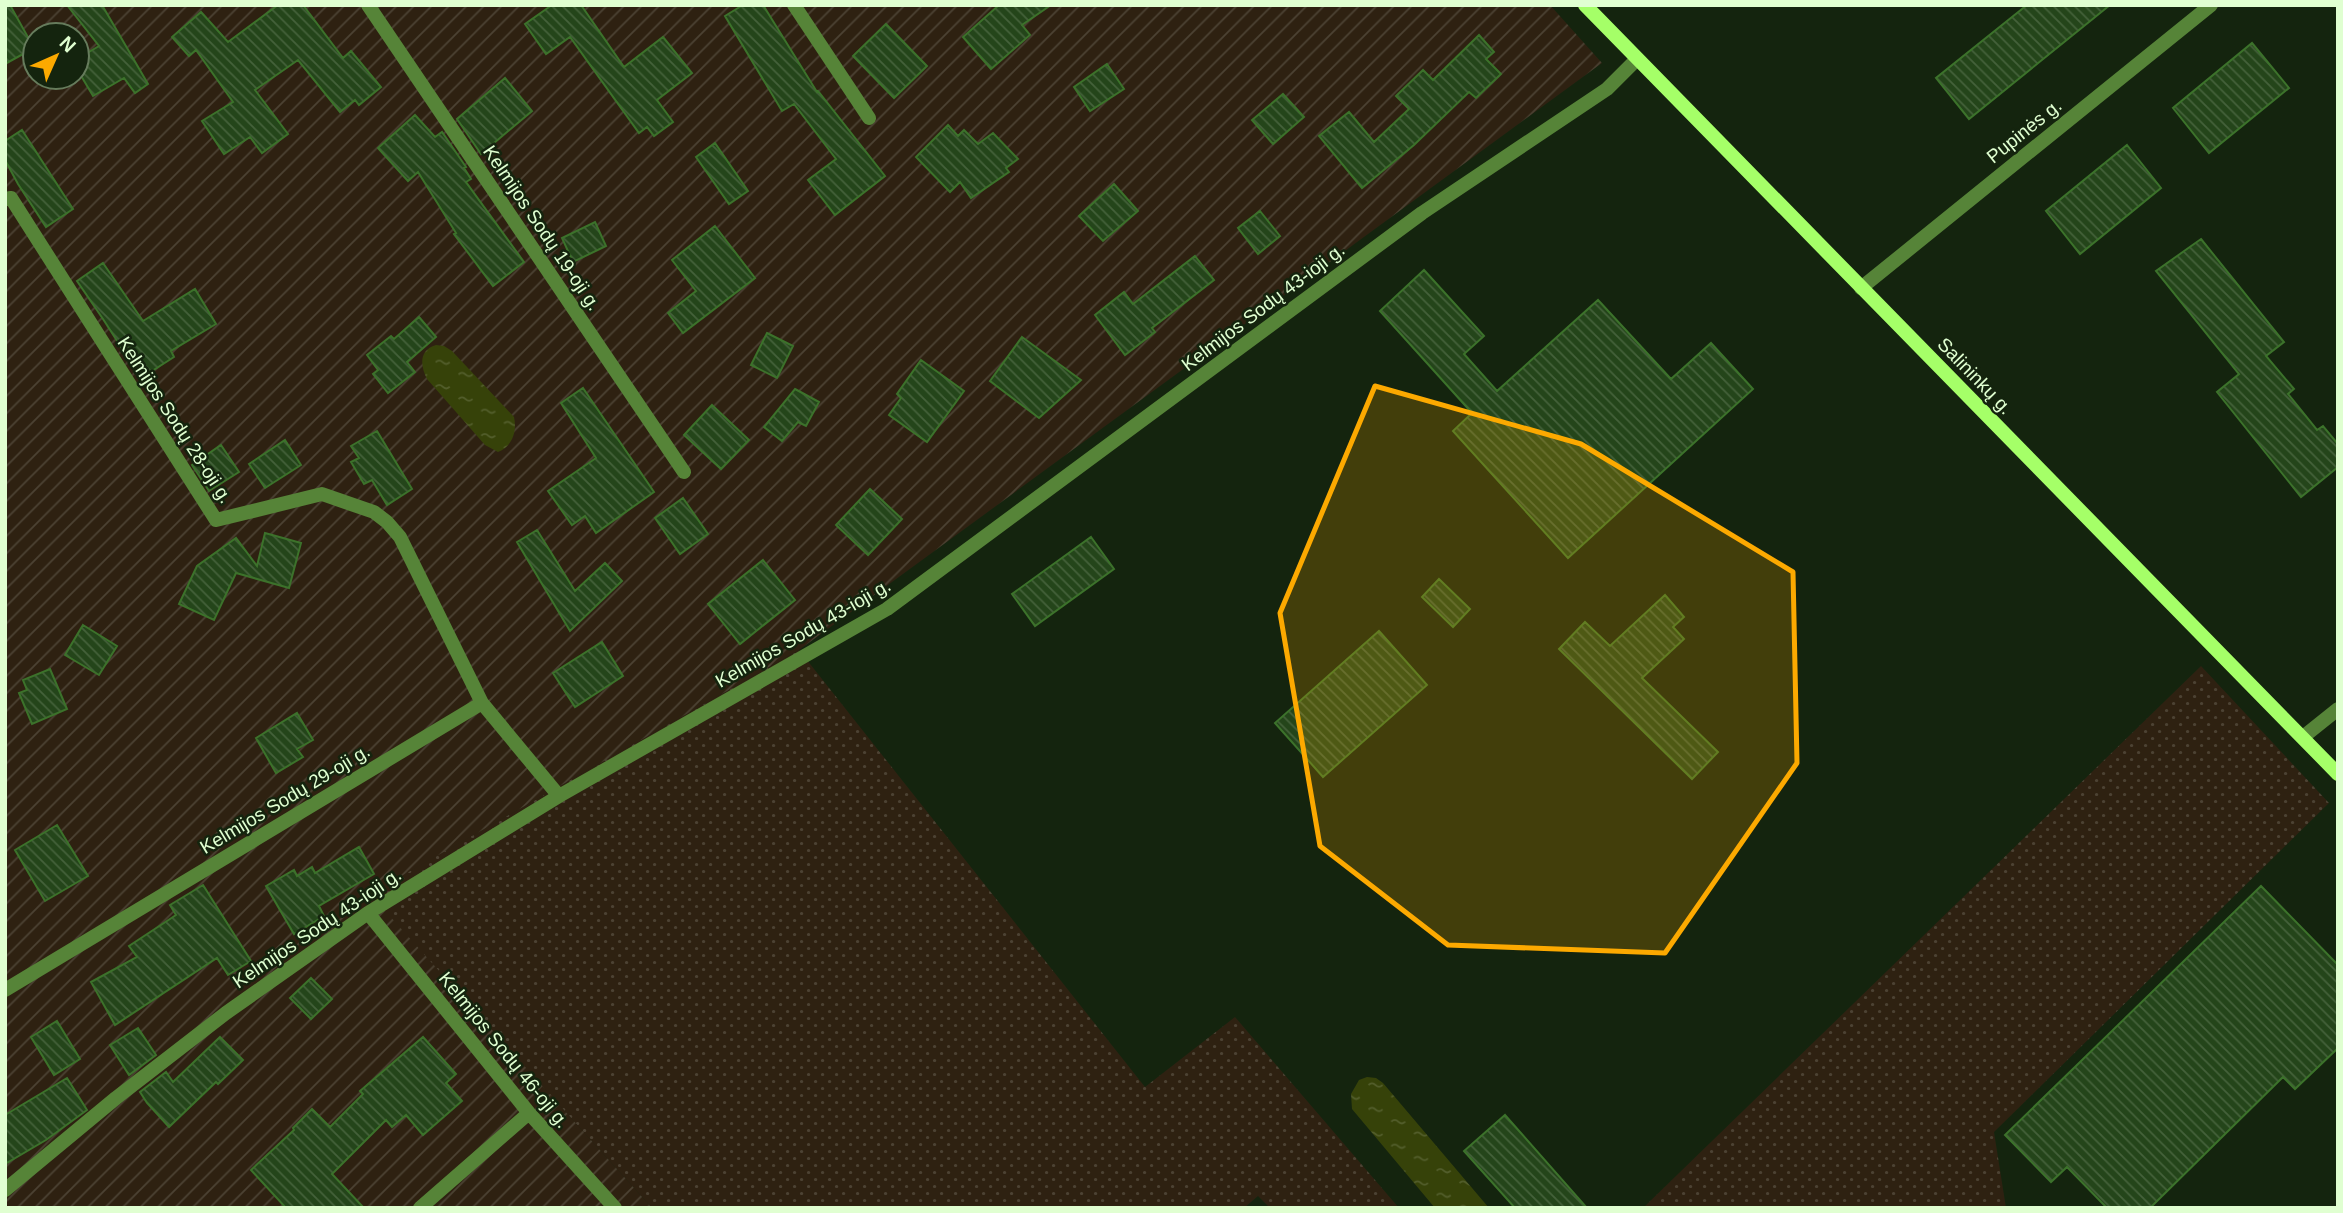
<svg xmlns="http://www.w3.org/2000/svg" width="2343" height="1213" viewBox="0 0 2343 1213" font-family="Arial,sans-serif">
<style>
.grass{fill:url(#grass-dots)}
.garden{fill:url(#garden-furrows);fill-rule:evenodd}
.water{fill:url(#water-ripples)}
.building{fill:url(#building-back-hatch);stroke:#3c722b;stroke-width:2}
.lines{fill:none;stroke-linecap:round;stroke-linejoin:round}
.minor{stroke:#568438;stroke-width:14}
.secondary{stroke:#a5ff68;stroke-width:14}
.marked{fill:#fca900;fill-opacity:0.2;stroke:#fca900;stroke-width:5;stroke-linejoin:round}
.labels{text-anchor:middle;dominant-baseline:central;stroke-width:5;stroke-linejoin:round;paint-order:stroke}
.street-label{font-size:19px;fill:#e0ffd1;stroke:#14240e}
</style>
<defs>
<pattern id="grass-dots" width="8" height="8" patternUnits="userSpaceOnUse" patternTransform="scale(1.75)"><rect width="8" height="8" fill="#2e2111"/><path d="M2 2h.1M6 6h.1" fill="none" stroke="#4c4233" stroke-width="1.8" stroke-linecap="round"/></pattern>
<pattern id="garden-furrows" width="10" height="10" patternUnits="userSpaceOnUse" patternTransform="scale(1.75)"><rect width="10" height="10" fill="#2e2111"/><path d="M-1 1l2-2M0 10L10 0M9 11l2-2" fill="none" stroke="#4c4233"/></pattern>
<pattern id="water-ripples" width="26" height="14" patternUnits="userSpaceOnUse" patternTransform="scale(1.75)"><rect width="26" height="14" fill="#364209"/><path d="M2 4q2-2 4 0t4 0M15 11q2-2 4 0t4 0" fill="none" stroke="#535e2c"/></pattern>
<pattern id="building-back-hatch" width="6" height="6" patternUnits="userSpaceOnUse" patternTransform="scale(1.75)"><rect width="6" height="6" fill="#24451a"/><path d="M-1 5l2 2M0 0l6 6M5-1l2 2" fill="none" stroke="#44613a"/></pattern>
</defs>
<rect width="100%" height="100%" fill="#14240e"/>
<path class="grass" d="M 799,650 L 1145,1087 L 1235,1017 L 1399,1208 L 1270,1208 L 1258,1196 L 1244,1208 L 652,1208 L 369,894 Z
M 2201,666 L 2329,803 L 1994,1132 L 2006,1208 L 1643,1208 Z"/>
<path class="garden" d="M 5,5 L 1550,5 L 1602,63 L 799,650 L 370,894 L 652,1208 L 5,1208 ZM 35,35 L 77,35 L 77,77 L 35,77 Z"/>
<path class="water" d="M 436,345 L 444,346 L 452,351 L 514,417 C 517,431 513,446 498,452 L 485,445 L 427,379 C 420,365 419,350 436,345 Z
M 1367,1077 L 1376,1078 L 1383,1083 L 1489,1208 L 1435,1208 L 1352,1109 L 1351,1094 L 1359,1080 Z"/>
<path class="building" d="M 5,5 L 10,5 L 34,48 L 5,64 Z
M 67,5 L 102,5 L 148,84 L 135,93 L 124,78 L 93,96 L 77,69 L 77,59 L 99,46 Z
M 278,5 L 303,5 L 343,58 L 351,51 L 381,87 L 359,105 L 355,100 L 340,112 L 298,60 L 255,90 L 288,134 L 262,153 L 250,137 L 224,154 L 202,121 L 233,102 L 196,50 L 189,56 L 172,37 L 201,12 L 228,42 Z
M 552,5 L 581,5 L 624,67 L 663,37 L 692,73 L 657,100 L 673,122 L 654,136 L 647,127 L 639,133 L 570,37 L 546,54 L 525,24 Z
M 743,5 L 763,5 L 817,92 L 818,91 L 885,176 L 835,215 L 808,180 L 836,159 L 794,104 L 782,111 L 725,16 Z
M 999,5 L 1051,5 L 1022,25 L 1030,35 L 991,69 L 963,37 Z
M 2027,5 L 2110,5 L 1969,119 L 1936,78 Z
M 886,24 L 927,66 L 894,98 L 853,56 Z
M 1479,35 L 1494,52 L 1486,59 L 1501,74 L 1476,98 L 1469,92 L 1414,145 L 1362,188 L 1319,136 L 1349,112 L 1374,142 L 1409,109 L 1396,96 L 1423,70 L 1433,80 Z
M 2252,43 L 2289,88 L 2209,153 L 2173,108 Z
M 1107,64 L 1124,89 L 1090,111 L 1074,87 Z
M 505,78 L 532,111 L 481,154 L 457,119 Z
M 1283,94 L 1304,117 L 1273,144 L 1252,120 Z
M 415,115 L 435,137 L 442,132 L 466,167 L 464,168 L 471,179 L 466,182 L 524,262 L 493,286 L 454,234 L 456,233 L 418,172 L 408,181 L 378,148 Z
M 948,125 L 958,136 L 964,130 L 978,144 L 993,133 L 1018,159 L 1006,168 L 1009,172 L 971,198 L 960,182 L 950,192 L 916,157 Z
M 22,130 L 73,209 L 46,227 L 18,184 L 5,160 L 5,141 Z
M 715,143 L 748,191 L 729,204 L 696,157 Z
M 2127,145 L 2161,188 L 2080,254 L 2046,211 Z
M 1114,184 L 1138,211 L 1103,241 L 1079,216 Z
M 1260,211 L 1280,236 L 1258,254 L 1238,228 Z
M 595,222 L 606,246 L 573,262 L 562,238 Z
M 715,226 L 755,278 L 683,333 L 668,313 L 696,291 L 672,260 Z
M 2201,239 L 2284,342 L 2266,356 L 2294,389 L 2288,394 L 2317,430 L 2323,426 L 2338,444 L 2338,467 L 2301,497 L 2217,392 L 2239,374 L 2156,271 Z
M 1195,256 L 1214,280 L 1152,328 L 1155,332 L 1125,355 L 1095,315 L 1124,292 L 1133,304 Z
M 103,263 L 143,321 L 195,289 L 216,324 L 171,351 L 174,357 L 141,378 L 103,319 L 77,281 Z
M 1424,270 L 1484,336 L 1464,354 L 1497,391 L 1598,300 L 1671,379 L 1711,343 L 1753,389 L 1568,558 L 1453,431 L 1472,413 L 1380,311 Z
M 419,317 L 436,337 L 407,362 L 415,372 L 388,393 L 373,374 L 378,370 L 367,355 L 391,336 L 394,339 Z
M 767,333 L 793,346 L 777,378 L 751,365 Z
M 1022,337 L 1081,380 L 1039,418 L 990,381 Z
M 921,360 L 964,391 L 927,442 L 889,415 L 901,398 L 897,394 Z
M 583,388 L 654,492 L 596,533 L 585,516 L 572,525 L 548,491 L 596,458 L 561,403 Z
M 795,389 L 819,402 L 806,426 L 798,422 L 782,441 L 764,427 Z
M 712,405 L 749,440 L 721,469 L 684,435 Z
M 377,431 L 412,489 L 387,505 L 372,480 L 364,484 L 351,462 L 359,458 L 351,446 Z
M 285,440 L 301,465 L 265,488 L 249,464 Z
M 221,445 L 239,472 L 209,491 L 192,465 Z
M 870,489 L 902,519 L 868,555 L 836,525 Z
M 683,498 L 708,534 L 680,554 L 655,518 Z
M 537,530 L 575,591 L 605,563 L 622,581 L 570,631 L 517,542 Z
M 265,533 L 301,543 L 289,588 L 236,573 L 214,620 L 179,604 L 197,566 L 236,538 L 257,566 Z
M 1091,537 L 1114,569 L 1035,626 L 1012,594 Z
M 763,560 L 795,600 L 740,644 L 708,604 Z
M 1439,579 L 1470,609 L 1453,627 L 1422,597 Z
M 1665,595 L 1684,617 L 1673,627 L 1684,639 L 1642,678 L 1718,752 L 1692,779 L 1559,649 L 1585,622 L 1610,646 Z
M 83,625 L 117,646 L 99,675 L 65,655 Z
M 1379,631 L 1427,685 L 1323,777 L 1275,723 Z
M 602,642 L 623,676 L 575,707 L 553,673 Z
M 50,669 L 67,709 L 32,724 L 19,693 L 27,690 L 23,680 Z
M 297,713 L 313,740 L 297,749 L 303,757 L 276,773 L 256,738 Z
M 57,825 L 88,876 L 45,901 L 15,850 Z
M 359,847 L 374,874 L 319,906 L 324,916 L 294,934 L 266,886 L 294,870 L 297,876 L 312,867 L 315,873 Z
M 203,885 L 251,961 L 228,975 L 217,958 L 115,1025 L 91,982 L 137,957 L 129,946 L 176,915 L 170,905 Z
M 2261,886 L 2338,965 L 2338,1048 L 2295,1089 L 2283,1077 L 2150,1208 L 2107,1208 L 2067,1167 L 2051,1182 L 2005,1135 Z
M 311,978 L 332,999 L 311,1019 L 290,998 Z
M 57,1021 L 80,1059 L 54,1075 L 31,1037 Z
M 138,1028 L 156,1055 L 129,1075 L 110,1045 Z
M 220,1037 L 243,1060 L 218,1084 L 216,1082 L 169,1127 L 147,1103 L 140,1092 L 166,1072 L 173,1082 Z
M 423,1037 L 456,1074 L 446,1083 L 462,1101 L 423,1135 L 406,1115 L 392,1127 L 386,1120 L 332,1174 L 364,1208 L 286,1208 L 251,1170 L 294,1130 L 293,1128 L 312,1109 L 330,1127 L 363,1094 L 360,1091 Z
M 67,1078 L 87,1110 L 46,1140 L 5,1164 L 5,1115 Z
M 1505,1115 L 1587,1208 L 1515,1208 L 1464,1151 Z"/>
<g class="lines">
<path class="minor" d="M 368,5 L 684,472
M 794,5 L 869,118
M 5,199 L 11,198 L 216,520 L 322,494 L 374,512 L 387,522 L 400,537 L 482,703
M 1861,288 L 2211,5
M 2303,737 L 2338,709
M 368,913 L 529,1113 L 615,1208
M 5,990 L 482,703 L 559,796
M 5,1190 L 116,1098 L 226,1013 L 368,913 L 559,796 L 887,609 L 1422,213 L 1607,89 L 1637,59
M 420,1208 L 529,1113"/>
<path class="secondary" d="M 1585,5 L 2338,774"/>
</g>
<path class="marked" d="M 1375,386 L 1581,444 L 1793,572 L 1797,763 L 1665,953 L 1448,945 L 1320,846 L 1280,613 Z"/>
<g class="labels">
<g class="street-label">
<text transform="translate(2024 131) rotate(-39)">Pupinės g.</text>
<text transform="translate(542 228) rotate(56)">Kelmijos Sodų 19-oji g.</text>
<text transform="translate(1263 307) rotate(-37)">Kelmijos Sodų 43-ioji g.</text>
<text transform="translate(1975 376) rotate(46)">Salininkų g.</text>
<text transform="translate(175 420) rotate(57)">Kelmijos Sodų 28-oji g.</text>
<text transform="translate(803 633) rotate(-30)">Kelmijos Sodų 43-ioji g.</text>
<text transform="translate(285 799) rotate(-31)">Kelmijos Sodų 29-oji g.</text>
<text transform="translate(317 928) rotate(-34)">Kelmijos Sodų 43-ioji g.</text>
<text transform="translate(504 1050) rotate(51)">Kelmijos Sodų 46-oji g.</text>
</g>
</g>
<rect width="2343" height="1213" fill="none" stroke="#e0ffd1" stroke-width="14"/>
<g transform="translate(56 56) rotate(45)"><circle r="33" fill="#14240e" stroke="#667c5c" stroke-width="2"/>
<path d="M0-5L12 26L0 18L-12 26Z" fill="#fca900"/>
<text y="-10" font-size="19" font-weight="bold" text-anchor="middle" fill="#e0ffd1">N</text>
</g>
</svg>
